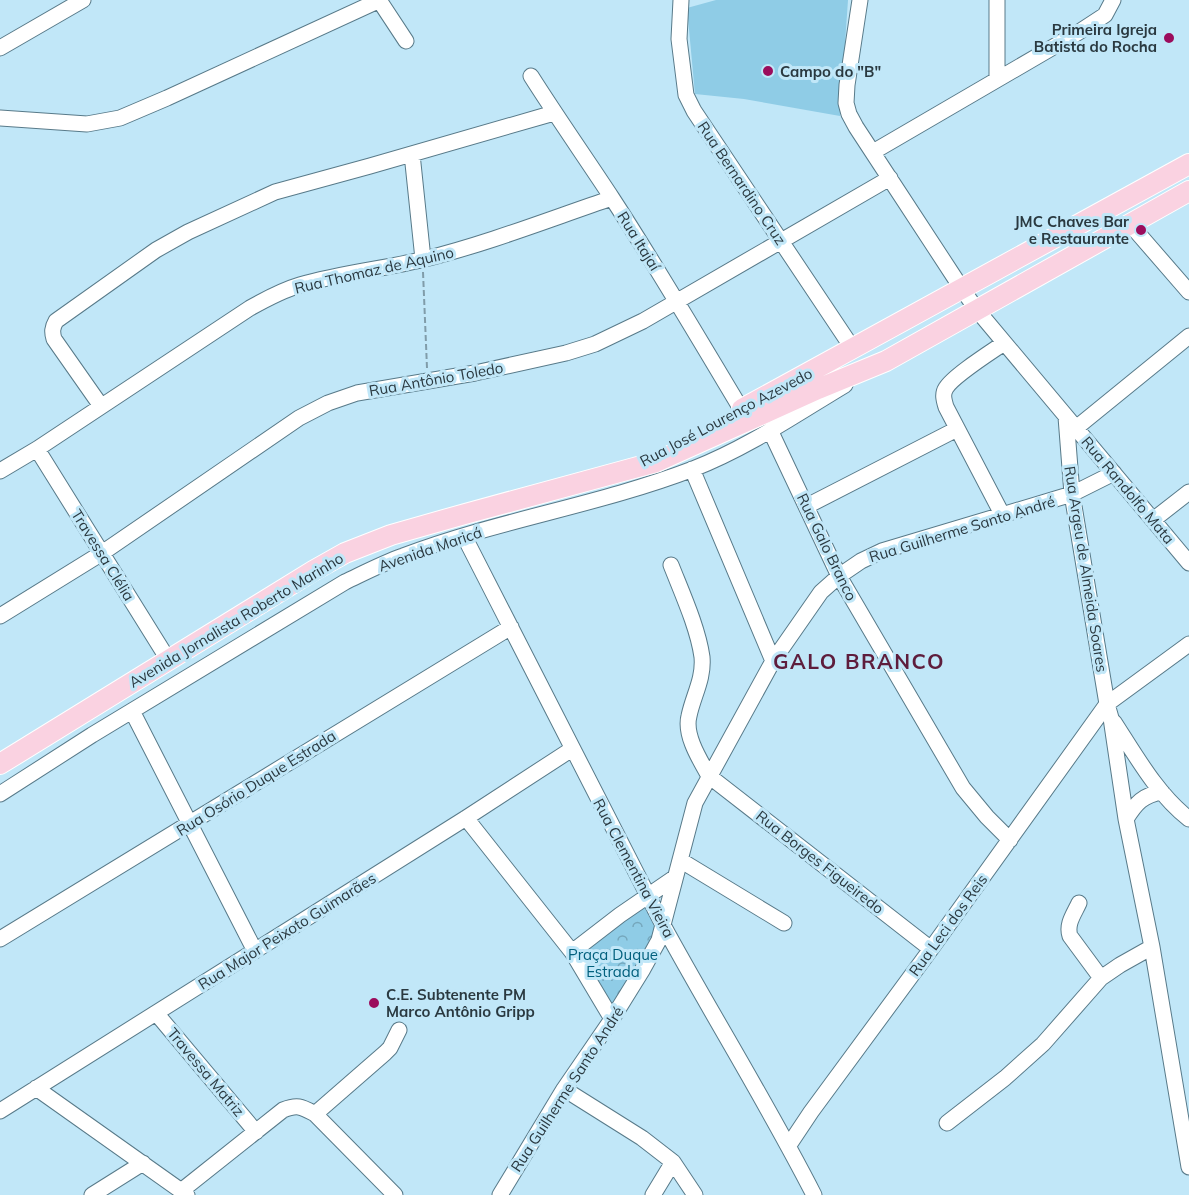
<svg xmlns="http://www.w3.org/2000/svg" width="1189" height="1195" viewBox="0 0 1189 1195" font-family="Mulish,sans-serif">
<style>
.park{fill:url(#park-crowns)}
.pitch{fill:#8fcce6}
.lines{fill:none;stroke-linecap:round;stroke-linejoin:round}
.minor-casing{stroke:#587a89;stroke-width:17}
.major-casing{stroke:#fff;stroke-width:22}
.path{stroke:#809ca9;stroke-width:2;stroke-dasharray:6 3;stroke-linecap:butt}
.minor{stroke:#fff;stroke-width:15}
.major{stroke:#fad2e1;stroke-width:20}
.poi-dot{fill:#9b0c5c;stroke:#c1e7f8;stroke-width:2}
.labels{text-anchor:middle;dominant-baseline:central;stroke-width:6;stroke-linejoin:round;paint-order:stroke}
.poi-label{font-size:15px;font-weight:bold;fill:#2a3940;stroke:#c1e7f8;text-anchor:end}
.street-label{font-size:15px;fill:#2a3940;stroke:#c1e7f8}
.park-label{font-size:15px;fill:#02607d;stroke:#c1e7f8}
.district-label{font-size:21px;font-weight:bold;letter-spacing:1.5px;fill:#5e1d3c;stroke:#c1e7f8}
</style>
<defs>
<pattern id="park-crowns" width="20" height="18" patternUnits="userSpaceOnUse" patternTransform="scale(1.5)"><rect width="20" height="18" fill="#8fcce6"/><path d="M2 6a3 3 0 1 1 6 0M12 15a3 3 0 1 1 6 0" fill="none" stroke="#75a7bc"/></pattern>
</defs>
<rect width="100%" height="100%" fill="#c1e7f8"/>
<path class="park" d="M 647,895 L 663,925 L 612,1019 L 574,955 Z"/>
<path class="pitch" d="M 716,0 L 848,0 L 840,116 L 744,99 L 695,94 L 687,8 Z"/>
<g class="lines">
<g class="minor-casing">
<path id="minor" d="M 379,0 L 406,41
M 681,0 L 679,39 L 686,95 L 694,111 L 853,349
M 860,0 L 847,85 L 846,103 L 849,114 L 856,127 L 962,289 L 977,310 L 1189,563
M 0,48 L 83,0
M 531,76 C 557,117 585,157 612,198 C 657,267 699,339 741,409
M 997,79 L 997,0
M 0,118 L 87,124 L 120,118 L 167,98 L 380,0
M 873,152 L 1079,32 L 1105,15 L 1113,0
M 412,154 L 423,259
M 1130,224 L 1189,292
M 101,406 L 54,339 C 52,332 52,328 56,321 L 156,250 L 188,232 L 275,192 L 370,166 L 554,113
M 1066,417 L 1072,494 L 1107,704 L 1111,718 L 1126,819 L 1152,947 L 1189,1167
M 1076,428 L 1189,336
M 770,430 L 839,576 L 963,788 L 987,817 L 1010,840
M 37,449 L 169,661
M 692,469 L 773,661
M 0,471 L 37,449 L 250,308 C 266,299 283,290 300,285 C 341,273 384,269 425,259 C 489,243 550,219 612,198
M 807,506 L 957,429
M 1003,516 L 946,407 C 944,400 942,394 946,388 C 953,376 991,352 1004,343
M 1153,520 L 1189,492
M 464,536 L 663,925 C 712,1015 767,1103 814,1195
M 671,565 C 682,593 698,628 702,657 C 704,679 693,696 689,716 C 684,735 700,760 709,776 L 931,949
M 0,616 L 102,553 L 299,418 L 328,403 L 357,393 L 475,373 L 566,353 L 595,344 L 643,321 L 890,178
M 132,711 L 255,951
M 1114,722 C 1136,756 1157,794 1189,819
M 0,794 L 92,735 L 345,582 C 364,573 383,563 403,556 C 498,520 599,505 693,469 C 747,448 795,415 845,385
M 466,818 L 572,952 L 612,1019
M 1126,819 C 1136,803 1143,795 1162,792
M 680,860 L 784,923
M 1079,903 C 1074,914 1066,924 1070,936 L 1101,978
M 0,939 L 511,627
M 572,952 L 620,915 L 674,878
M 156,1013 L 256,1132
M 36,1088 L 187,1195
M 564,1089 L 642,1138 L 673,1162 L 695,1195
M 0,1111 L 466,818 L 572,749
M 315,1114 L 385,1053 L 390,1048 L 399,1030
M 947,1123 L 1005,1078 L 1043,1044 L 1101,978 L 1120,965 L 1152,947
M 789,1145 L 811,1112 L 931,949 L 1107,704 L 1189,644
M 181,1191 L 283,1110 C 298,1104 302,1107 315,1114 L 395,1195
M 92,1195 L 143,1163
M 500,1195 L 564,1089 L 612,1019 L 643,969 L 659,940 L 695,803 L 773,661 L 821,592 L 839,576 L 861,561 L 882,551 L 1072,494 L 1114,473
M 653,1195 L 673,1162"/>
</g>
<g class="major-casing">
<path id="major" d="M 742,409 L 1189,164
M 0,764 L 313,571 L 345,553 L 391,535 L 465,514 L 656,462 L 818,389 L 886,361 L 1189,191"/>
</g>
<path class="path" d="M 423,272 L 427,368"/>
<use href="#minor" class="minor"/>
<use href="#major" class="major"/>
</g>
<g class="poi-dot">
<circle cx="1169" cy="38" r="6"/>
<circle cx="768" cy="71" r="6"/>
<circle cx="1141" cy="230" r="6"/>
<circle cx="374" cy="1003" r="6"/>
</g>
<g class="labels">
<g class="poi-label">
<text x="1157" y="29">Primeira Igreja<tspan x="1157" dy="17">Batista do Rocha</tspan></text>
<text x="780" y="71" text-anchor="start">Campo do "B"</text>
<text x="1129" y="221">JMC Chaves Bar<tspan x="1129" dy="17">e Restaurante</tspan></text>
<text x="386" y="994" text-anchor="start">C.E. Subtenente PM<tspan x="386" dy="17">Marco Antônio Gripp</tspan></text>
</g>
<g class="street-label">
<text transform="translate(742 183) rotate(56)">Rua Bernardino Cruz</text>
<text transform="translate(639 241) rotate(58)">Rua Itajaí</text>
<text transform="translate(374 270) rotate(-13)">Rua Thomaz de Aquino</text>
<text transform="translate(436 379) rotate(-10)">Rua Antônio Toledo</text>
<text transform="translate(726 417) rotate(-28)">Rua José Lourenço Azevedo</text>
<text transform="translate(1128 490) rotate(50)">Rua Randolfo Mata</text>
<text transform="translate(962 529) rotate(-17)">Rua Guilherme Santo André</text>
<text transform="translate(827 547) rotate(64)">Rua Galo Branco</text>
<text transform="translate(430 549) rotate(-19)">Avenida Maricá</text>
<text transform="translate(103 555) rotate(58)">Travessa Clélia</text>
<text transform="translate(1086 569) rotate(81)">Rua Argeu de Almeida Soares</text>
<text transform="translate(236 620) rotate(-31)">Avenida Jornalista Roberto Marinho</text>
<text transform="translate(256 783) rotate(-32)">Rua Osório Duque Estrada</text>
<text transform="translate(820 862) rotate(38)">Rua Borges Figueiredo</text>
<text transform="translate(634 868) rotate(62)">Rua Clementina Vieira</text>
<text transform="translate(948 925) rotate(-54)">Rua Leci dos Reis</text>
<text transform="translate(287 931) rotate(-32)">Rua Major Peixoto Guimarães</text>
<text transform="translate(206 1072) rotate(50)">Travessa Matriz</text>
<text transform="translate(567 1089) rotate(-57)">Rua Guilherme Santo André</text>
</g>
<g class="park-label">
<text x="613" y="954">Praça Duque<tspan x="613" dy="17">Estrada</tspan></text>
</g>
<g class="district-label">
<text x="859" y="661">GALO BRANCO</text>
</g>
</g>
</svg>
